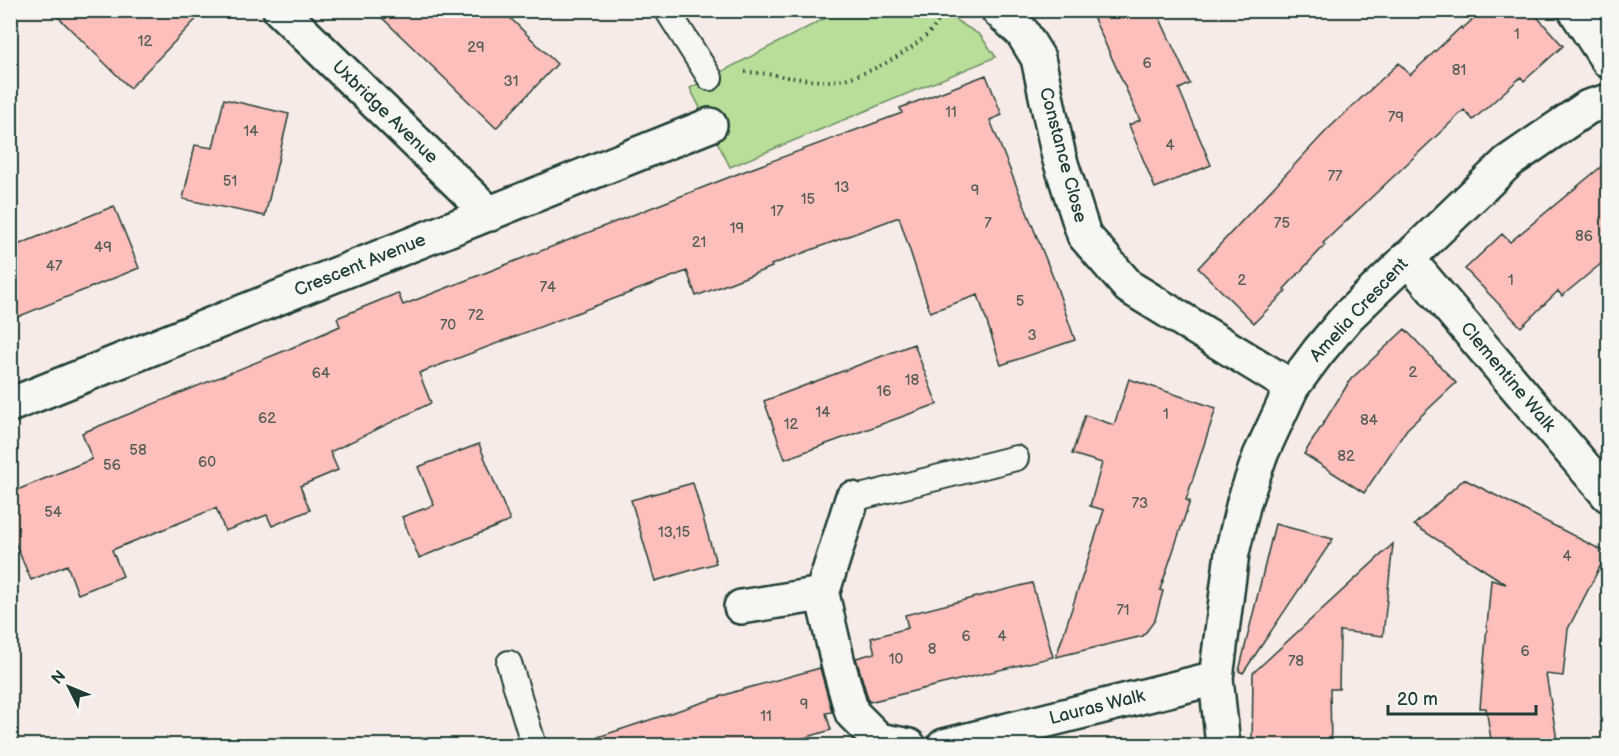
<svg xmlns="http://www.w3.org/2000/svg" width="1619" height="756" viewBox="0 0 1619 756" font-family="'Balsamiq Sans',sans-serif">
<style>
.green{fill:#b9de99;stroke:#6c8e66;stroke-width:1.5}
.building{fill:#fcbfbb;stroke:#1f3d34;stroke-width:1.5}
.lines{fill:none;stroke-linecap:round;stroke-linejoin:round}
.service-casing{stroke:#1f3d34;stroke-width:28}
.minor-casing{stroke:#1f3d34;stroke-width:38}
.path{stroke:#1f3d34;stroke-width:4;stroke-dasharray:1.5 4.5;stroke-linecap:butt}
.service{stroke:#f6f6f2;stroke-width:24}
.minor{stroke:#f6f6f2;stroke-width:33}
.labels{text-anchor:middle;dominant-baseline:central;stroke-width:4.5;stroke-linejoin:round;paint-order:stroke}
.number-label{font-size:15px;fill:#565e56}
.street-label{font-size:18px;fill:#1f3d34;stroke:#f6f6f2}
</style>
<rect width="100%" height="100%" fill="#f7ebe7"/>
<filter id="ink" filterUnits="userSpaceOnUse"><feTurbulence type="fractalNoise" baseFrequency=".0167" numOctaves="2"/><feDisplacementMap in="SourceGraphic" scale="12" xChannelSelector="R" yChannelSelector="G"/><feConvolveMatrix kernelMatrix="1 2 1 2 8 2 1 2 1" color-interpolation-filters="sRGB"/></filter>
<g filter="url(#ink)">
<path class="green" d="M 839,11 L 941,11 L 980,35 L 996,57 L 730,167 L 690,88 Z"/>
<path class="building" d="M 51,10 L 205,10 L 130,88 Z
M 374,10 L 502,10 L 557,64 L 496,128 Z
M 1090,10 L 1156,10 L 1190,84 L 1179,89 L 1211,165 L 1155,188 L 1129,125 L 1140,120 Z
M 1483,10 L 1531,10 L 1563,46 L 1524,81 L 1521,77 L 1473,120 L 1464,110 L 1323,243 L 1325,245 L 1284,289 L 1286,291 L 1254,323 L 1198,268 L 1328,129 L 1399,63 L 1410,75 L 1461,27 L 1462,29 Z
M 986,75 L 1002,115 L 990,120 L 1055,282 L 1075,340 L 1001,365 L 978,295 L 930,312 L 899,217 L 771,265 L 772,267 L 696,296 L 687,271 L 419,373 L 431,403 L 330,452 L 338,470 L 300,486 L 310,510 L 272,526 L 267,515 L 225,531 L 216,508 L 112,550 L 123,576 L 78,594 L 67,565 L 31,580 L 10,531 L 10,493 L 92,459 L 82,433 L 289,349 L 340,326 L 337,318 L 398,293 L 403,305 L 745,171 L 902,113 L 900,108 Z
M 224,99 L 289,114 L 265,216 L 183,199 L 195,145 L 213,148 Z
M 1608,161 L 1608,258 L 1562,296 L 1558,291 L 1521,327 L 1465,269 L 1502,234 L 1510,242 Z
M 114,206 L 139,268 L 10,320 L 10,248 Z
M 1405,329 L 1456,383 L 1407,429 L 1364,493 L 1304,454 L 1351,379 Z
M 914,344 L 937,404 L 785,459 L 764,401 Z
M 1129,379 L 1216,408 L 1186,500 L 1190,501 L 1160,590 L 1163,591 L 1155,620 L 1143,636 L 1056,657 L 1104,510 L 1090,506 L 1102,463 L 1072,454 L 1085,415 L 1114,425 Z
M 479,444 L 510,521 L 419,558 L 402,517 L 434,505 L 418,467 Z
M 1464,479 L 1607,553 L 1568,629 L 1563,676 L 1546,674 L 1558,746 L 1492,746 L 1486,708 L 1480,708 L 1491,580 L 1506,584 L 1414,525 Z
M 693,483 L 716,563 L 655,581 L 631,500 Z
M 1275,524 L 1333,539 L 1243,673 L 1239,671 Z
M 1393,544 L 1383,636 L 1340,631 L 1339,689 L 1330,689 L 1331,746 L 1252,746 L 1253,673 Z
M 1032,583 L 1053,657 L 869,702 L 856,658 L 875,653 L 871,638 L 908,628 L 905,615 Z
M 820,668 L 832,712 L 826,713 L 831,730 L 777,746 L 599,746 L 598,737 L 737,691 Z"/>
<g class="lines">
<g class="service-casing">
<path id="service" d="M 667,10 L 710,78
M 852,499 L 1016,458
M 509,663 L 534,746"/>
</g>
<g class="minor-casing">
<path id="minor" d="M 280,10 L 490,214
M 998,10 L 1022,32 L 1038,58 L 1059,157 L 1084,235 L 1129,287 L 1292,387
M 1575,10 L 1608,61
M 1407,258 L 1608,495
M 10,405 L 710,125
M 852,499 L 822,594 L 838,663 L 852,713 L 879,740 L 909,746
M 741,607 L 822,594
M 944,746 L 1216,678
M 1223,746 L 1216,678 L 1232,553 L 1244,502 L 1260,456 L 1292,387 L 1318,352 L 1348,316 L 1508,162 L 1588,107 L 1608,101"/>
</g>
<path class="path" d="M 745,72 C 772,73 798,80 824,81 C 859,82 908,54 932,30 C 937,24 941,17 945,10"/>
<use href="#service" class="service"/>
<use href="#minor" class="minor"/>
</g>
</g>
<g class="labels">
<g class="number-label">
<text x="1517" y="34">1</text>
<text x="145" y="41">12</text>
<text x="476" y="47">29</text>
<text x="1147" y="63">6</text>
<text x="1459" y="70">81</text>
<text x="511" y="81">31</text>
<text x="951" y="112">11</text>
<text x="1396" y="117">79</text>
<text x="251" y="131">14</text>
<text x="1170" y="145">4</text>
<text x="1335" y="176">77</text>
<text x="230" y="181">51</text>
<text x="842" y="187">13</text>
<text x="975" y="190">9</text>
<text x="808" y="199">15</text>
<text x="777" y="211">17</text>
<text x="988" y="223">7</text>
<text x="1282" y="223">75</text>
<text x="737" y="228">19</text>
<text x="1584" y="236">86</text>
<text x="699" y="242">21</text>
<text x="103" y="247">49</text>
<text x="54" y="266">47</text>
<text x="1242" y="280">2</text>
<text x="1511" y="280">1</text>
<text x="548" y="287">74</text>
<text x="1020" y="301">5</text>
<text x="476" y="315">72</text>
<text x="448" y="325">70</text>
<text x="1032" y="335">3</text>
<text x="1413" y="372">2</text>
<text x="321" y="373">64</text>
<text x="912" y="380">18</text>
<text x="884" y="391">16</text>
<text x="823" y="412">14</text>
<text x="1166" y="414">1</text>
<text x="267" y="418">62</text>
<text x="1369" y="420">84</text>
<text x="791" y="424">12</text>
<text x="138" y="450">58</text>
<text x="1346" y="456">82</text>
<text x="207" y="462">60</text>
<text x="112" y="465">56</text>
<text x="1140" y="503">73</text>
<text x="53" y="512">54</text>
<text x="674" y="532">13,15</text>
<text x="1567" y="556">4</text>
<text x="1123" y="610">71</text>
<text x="966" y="636">6</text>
<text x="1002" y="636">4</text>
<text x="932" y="649">8</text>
<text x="1525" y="651">6</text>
<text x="896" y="659">10</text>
<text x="1296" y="661">78</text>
<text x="804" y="704">9</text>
<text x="766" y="716">11</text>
</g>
<g class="street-label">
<text transform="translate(385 112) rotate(44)">Uxbridge Avenue</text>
<text transform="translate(1063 155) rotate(75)">Constance Close</text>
<text transform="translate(360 265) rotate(-22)">Crescent Avenue</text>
<text transform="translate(1359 310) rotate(-47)">Amelia Crescent</text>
<text transform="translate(1508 377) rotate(50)">Clementine Walk</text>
<text transform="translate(1097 707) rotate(-14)">Lauras Walk</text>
</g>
</g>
<rect width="1619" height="756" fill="none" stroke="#f6f6f2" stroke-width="36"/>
<rect x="18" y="18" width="1583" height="720" fill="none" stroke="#1f3d34" stroke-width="2" filter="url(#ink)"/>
<g transform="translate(69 687) rotate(313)" stroke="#f6f6f2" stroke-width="4.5" paint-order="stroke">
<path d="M0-4.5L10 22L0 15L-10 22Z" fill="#1f3d34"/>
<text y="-9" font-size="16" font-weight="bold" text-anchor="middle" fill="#1f3d34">N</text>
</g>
<path d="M1388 705v9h148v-9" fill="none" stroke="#1f3d34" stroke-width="3"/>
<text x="1397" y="705" font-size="18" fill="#1f3d34" stroke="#f6f6f2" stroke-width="4.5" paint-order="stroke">20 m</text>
</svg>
